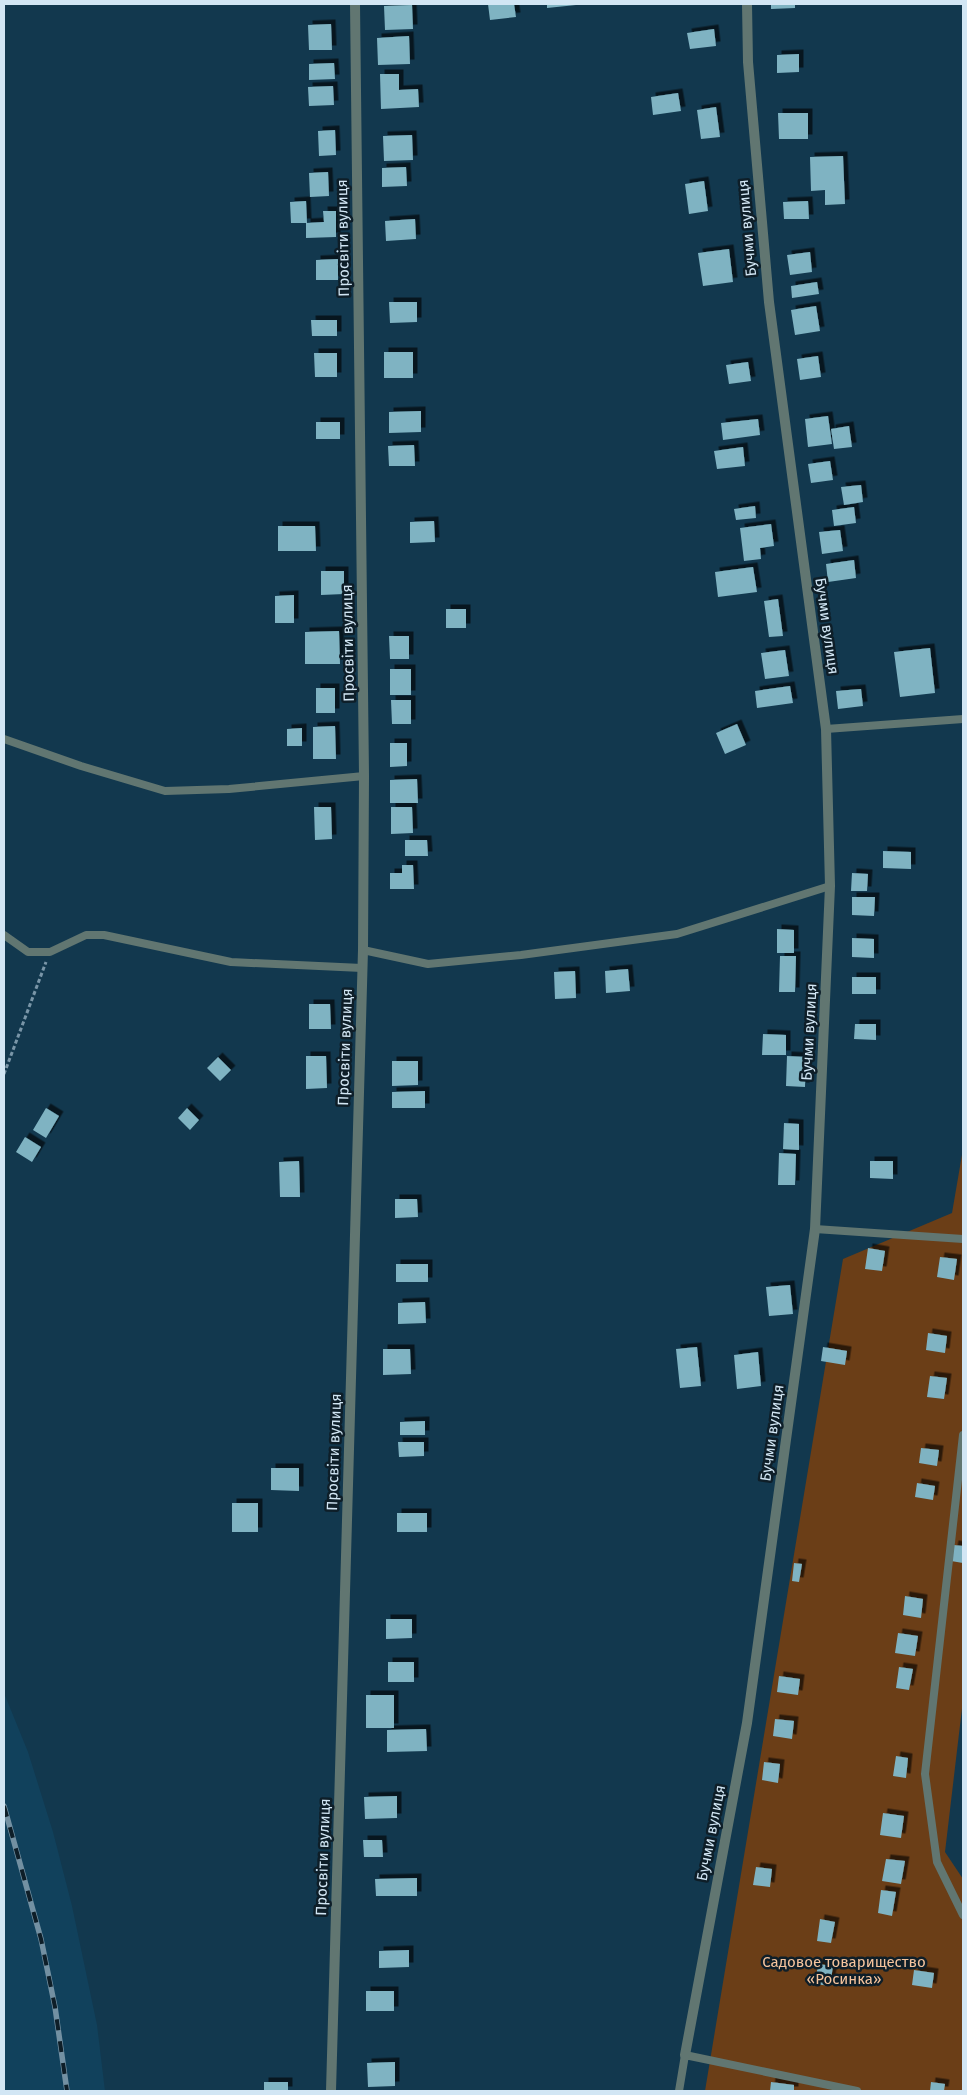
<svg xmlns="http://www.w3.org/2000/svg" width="967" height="2095" viewBox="0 0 967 2095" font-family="'Fira Sans',sans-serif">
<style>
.built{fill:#11415c}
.green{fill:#6b3e17}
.building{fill:#7fb3c2;filter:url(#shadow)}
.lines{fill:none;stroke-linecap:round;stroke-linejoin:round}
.path{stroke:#7a96a8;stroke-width:3;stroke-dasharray:4 2.5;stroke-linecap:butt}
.service{stroke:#617671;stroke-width:8}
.minor{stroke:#617671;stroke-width:10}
.rail-casing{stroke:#7390a2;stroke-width:5.5}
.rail{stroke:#0e1e28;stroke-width:4;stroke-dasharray:11;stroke-linecap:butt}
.labels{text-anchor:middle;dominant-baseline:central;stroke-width:5;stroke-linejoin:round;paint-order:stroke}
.street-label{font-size:15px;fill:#d2e6f4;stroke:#0e1e28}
.park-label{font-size:15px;fill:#f6c49d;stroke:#0e1e28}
</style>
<defs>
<filter id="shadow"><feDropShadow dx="4.5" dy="-4.5" stdDeviation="0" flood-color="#0009"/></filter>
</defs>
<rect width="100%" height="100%" fill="#12384e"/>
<path class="built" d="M 4,1693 L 28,1752 L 53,1832 L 72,1906 L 97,2025 L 105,2091 L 4,2091 Z"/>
<path class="green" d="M 963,1149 L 963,1700 L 945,1852 L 963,1879 L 963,2091 L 705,2091 L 843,1259 L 952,1213 Z"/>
<path class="building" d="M 488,4 L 514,4 L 516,17 L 490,20 Z
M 547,4 L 576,4 L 576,5 L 547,8 Z
M 771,4 L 795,4 L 795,8 L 771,9 Z
M 412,5 L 413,29 L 385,30 L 384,6 Z
M 331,24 L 332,50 L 309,50 L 308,25 Z
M 714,29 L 716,46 L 690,49 L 687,33 Z
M 409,36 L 410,64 L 378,65 L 377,38 Z
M 799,54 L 799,72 L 777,73 L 777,55 Z
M 334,63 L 335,79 L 309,80 L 309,64 Z
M 380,74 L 399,74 L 399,90 L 418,89 L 419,107 L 381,109 Z
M 333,86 L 334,105 L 309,106 L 308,87 Z
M 678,93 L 681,111 L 653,115 L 651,97 Z
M 716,107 L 720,137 L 701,139 L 697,110 Z
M 778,113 L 808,113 L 808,139 L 779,139 Z
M 335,130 L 336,155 L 319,156 L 318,131 Z
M 412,135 L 413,160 L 384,161 L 383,136 Z
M 843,156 L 845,204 L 825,205 L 825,190 L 811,191 L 810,157 Z
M 406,167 L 407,186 L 382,187 L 382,168 Z
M 328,172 L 329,196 L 310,197 L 309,173 Z
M 704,181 L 708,211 L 689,214 L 685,184 Z
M 306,201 L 307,223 L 291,223 L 290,202 Z
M 808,201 L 809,219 L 784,219 L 783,202 Z
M 323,211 L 336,211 L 336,237 L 306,238 L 306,223 L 324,222 Z
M 415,219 L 416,239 L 386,241 L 385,221 Z
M 729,249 L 733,282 L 703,286 L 698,253 Z
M 810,252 L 812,272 L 790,275 L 787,255 Z
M 338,259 L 338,280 L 316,280 L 316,260 Z
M 817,282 L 819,294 L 792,298 L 791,286 Z
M 389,302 L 417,302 L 417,322 L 390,323 Z
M 816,306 L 820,331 L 795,335 L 791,310 Z
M 311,320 L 337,320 L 337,336 L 312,336 Z
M 384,352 L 413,352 L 413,378 L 384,378 Z
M 314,353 L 337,353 L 337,377 L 315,377 Z
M 818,356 L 821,377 L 800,380 L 797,359 Z
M 748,362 L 751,381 L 729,384 L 726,365 Z
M 421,411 L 421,432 L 389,433 L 389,412 Z
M 828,416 L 832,444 L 808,447 L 805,419 Z
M 758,419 L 760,435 L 723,440 L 721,423 Z
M 316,422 L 340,422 L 340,439 L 316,439 Z
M 849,426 L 852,447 L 834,449 L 831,429 Z
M 414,445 L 415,466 L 389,466 L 388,446 Z
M 743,447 L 745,466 L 717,469 L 714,451 Z
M 830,461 L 833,480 L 811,483 L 808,464 Z
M 861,485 L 863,502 L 844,505 L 841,487 Z
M 755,506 L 756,518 L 736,520 L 734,509 Z
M 854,507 L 856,523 L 834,526 L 832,510 Z
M 434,521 L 435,542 L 410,543 L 410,522 Z
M 771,524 L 774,546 L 760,548 L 761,559 L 744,561 L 740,528 Z
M 278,526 L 315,526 L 316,551 L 278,551 Z
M 840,530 L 843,551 L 822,554 L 819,532 Z
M 854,560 L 856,578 L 828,582 L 826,564 Z
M 753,567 L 757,592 L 718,597 L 715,572 Z
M 321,571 L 344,571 L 344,594 L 321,595 Z
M 294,595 L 294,623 L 275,623 L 275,596 Z
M 778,599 L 783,636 L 769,637 L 764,601 Z
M 446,609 L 466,609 L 466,628 L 446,628 Z
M 339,631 L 340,664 L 305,664 L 305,632 Z
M 389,636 L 409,636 L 409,659 L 390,659 Z
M 930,648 L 935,693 L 900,697 L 894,652 Z
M 785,650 L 789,676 L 765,679 L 761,653 Z
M 390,669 L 411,669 L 411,695 L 390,695 Z
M 790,686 L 793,703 L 757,708 L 755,691 Z
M 316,688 L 335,688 L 335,713 L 316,713 Z
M 861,689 L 863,706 L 838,709 L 836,691 Z
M 391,700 L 411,700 L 411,724 L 392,724 Z
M 737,724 L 746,745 L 725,754 L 716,733 Z
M 335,726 L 336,759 L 313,759 L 313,727 Z
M 302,728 L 302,746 L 287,746 L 287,729 Z
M 390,743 L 407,743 L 407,766 L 390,767 Z
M 417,779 L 418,803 L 390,803 L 390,780 Z
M 314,807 L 331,807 L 332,839 L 315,840 Z
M 391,807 L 412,807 L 413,833 L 391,834 Z
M 405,840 L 427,840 L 428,856 L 405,856 Z
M 883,851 L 911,852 L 911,869 L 883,868 Z
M 402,865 L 413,865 L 414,889 L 390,889 L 390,873 L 402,873 Z
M 852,873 L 868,874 L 867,891 L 851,891 Z
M 852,897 L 875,897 L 874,916 L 852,915 Z
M 777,929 L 794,930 L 794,953 L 777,953 Z
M 852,938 L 874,939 L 874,958 L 852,957 Z
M 780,956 L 796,956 L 795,992 L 779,992 Z
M 628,969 L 630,991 L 606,993 L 605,971 Z
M 575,971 L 576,998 L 555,999 L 554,972 Z
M 852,977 L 876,977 L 876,994 L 852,994 Z
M 309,1004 L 330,1004 L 331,1029 L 309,1029 Z
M 855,1024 L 876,1024 L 876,1040 L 854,1039 Z
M 763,1034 L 786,1035 L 786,1055 L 762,1055 Z
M 306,1056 L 326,1056 L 327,1088 L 306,1089 Z
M 787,1056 L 806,1057 L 805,1087 L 786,1086 Z
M 218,1057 L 231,1070 L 220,1081 L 207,1068 Z
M 392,1061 L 418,1061 L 418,1085 L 392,1086 Z
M 425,1091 L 425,1108 L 392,1108 L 392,1092 Z
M 46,1108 L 59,1116 L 46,1138 L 33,1130 Z
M 187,1108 L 199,1120 L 190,1130 L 178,1118 Z
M 784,1123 L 799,1124 L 799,1150 L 783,1149 Z
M 25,1137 L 41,1147 L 32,1162 L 16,1152 Z
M 779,1153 L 796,1154 L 795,1185 L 778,1185 Z
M 299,1161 L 300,1197 L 280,1197 L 279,1162 Z
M 870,1161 L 893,1161 L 893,1179 L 870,1178 Z
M 395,1199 L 417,1199 L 418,1217 L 395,1218 Z
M 868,1248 L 885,1251 L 882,1271 L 865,1269 Z
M 940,1257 L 957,1259 L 954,1280 L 937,1277 Z
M 396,1264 L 428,1264 L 428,1282 L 396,1282 Z
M 790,1285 L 793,1314 L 769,1316 L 766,1287 Z
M 425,1302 L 426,1323 L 398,1324 L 398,1303 Z
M 928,1333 L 947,1336 L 945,1353 L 926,1350 Z
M 697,1347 L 701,1386 L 680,1388 L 676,1349 Z
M 823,1347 L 847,1351 L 845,1365 L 821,1361 Z
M 383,1349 L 410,1349 L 411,1374 L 383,1375 Z
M 758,1352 L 761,1386 L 737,1389 L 734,1355 Z
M 930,1376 L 947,1378 L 944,1399 L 927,1397 Z
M 425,1421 L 425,1435 L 400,1435 L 400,1422 Z
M 398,1442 L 424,1442 L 424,1456 L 399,1457 Z
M 921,1448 L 939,1450 L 937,1466 L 919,1463 Z
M 271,1468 L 299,1468 L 299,1491 L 271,1490 Z
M 917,1483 L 935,1486 L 933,1500 L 915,1497 Z
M 232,1503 L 258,1503 L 258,1532 L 232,1532 Z
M 397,1513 L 427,1513 L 427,1532 L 397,1532 Z
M 954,1545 L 963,1546 L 963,1563 L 951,1561 Z
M 794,1563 L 802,1564 L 799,1582 L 792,1581 Z
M 905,1596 L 923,1599 L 921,1618 L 903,1615 Z
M 386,1619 L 412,1619 L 412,1638 L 386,1639 Z
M 898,1633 L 918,1636 L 915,1656 L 895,1653 Z
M 388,1662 L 414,1662 L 414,1682 L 388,1682 Z
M 899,1667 L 913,1669 L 909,1690 L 896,1688 Z
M 779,1676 L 800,1679 L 798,1695 L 777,1692 Z
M 366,1695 L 394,1695 L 394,1728 L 366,1728 Z
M 775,1719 L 794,1721 L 792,1739 L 773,1736 Z
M 426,1729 L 427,1751 L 387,1752 L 387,1730 Z
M 896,1756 L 908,1758 L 906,1778 L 893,1776 Z
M 764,1762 L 780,1764 L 778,1783 L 762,1780 Z
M 397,1796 L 397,1818 L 365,1819 L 364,1797 Z
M 883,1813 L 904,1816 L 901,1838 L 880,1835 Z
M 363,1840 L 382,1840 L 383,1857 L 364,1857 Z
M 886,1859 L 905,1861 L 901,1884 L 882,1881 Z
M 756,1867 L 772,1869 L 770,1887 L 753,1885 Z
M 417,1878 L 417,1896 L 376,1896 L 375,1879 Z
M 881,1890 L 896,1892 L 892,1916 L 878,1913 Z
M 820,1919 L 835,1922 L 831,1943 L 817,1941 Z
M 409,1950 L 409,1967 L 379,1968 L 379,1951 Z
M 818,1964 L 833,1966 L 830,1986 L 815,1984 Z
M 914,1970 L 934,1973 L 932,1988 L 912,1985 Z
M 366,1991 L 394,1991 L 394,2011 L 366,2011 Z
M 395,2062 L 395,2086 L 368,2087 L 367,2063 Z
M 264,2082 L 288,2082 L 288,2091 L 264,2091 Z
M 771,2082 L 794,2085 L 794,2091 L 770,2091 Z
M 931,2082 L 945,2084 L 944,2091 L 930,2091 Z"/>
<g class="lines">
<path class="path" d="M 4,1074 L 46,962"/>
<path class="service" d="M 826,729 L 963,719
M 4,739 L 81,766 L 165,791 L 229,789 L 364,776
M 4,935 L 28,952 L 50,952 L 86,935 L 104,935 L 231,962 L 362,968
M 363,950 L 428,964 L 521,955 L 677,934 L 830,886
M 815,1229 L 963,1239
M 963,1435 L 925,1774 L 937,1862 L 963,1915
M 679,2091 L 685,2055 L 857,2091"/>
<path class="minor" d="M 685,2055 L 747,1723 L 815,1229 L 830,886 L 826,729 L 769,302 L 748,62 L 747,4
M 331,2091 L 363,950 L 364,776 L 355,4"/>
<g class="rail-casing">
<path id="rail" d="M 4,1806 L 41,1939 L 55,2007 L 67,2091"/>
</g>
<use href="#rail" class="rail"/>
</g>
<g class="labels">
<g class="street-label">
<text transform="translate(747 228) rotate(-95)">Бучми вулиця</text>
<text transform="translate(343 238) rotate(-91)">Просвіти вулиця</text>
<text transform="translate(827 626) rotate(82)">Бучми вулиця</text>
<text transform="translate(348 643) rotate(-91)">Просвіти вулиця</text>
<text transform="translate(809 1032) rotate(-87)">Бучми вулиця</text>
<text transform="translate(345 1047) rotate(-88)">Просвіти вулиця</text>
<text transform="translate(772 1433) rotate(-82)">Бучми вулиця</text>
<text transform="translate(334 1452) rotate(-88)">Просвіти вулиця</text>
<text transform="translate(711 1833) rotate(-79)">Бучми вулиця</text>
<text transform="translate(323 1857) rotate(-88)">Просвіти вулиця</text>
</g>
<g class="park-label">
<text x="844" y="1962">Садовое товарищество<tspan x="844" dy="17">«Росинка»</tspan></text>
</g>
</g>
<rect width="967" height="2095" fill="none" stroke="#d2e6f4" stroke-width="10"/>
</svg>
